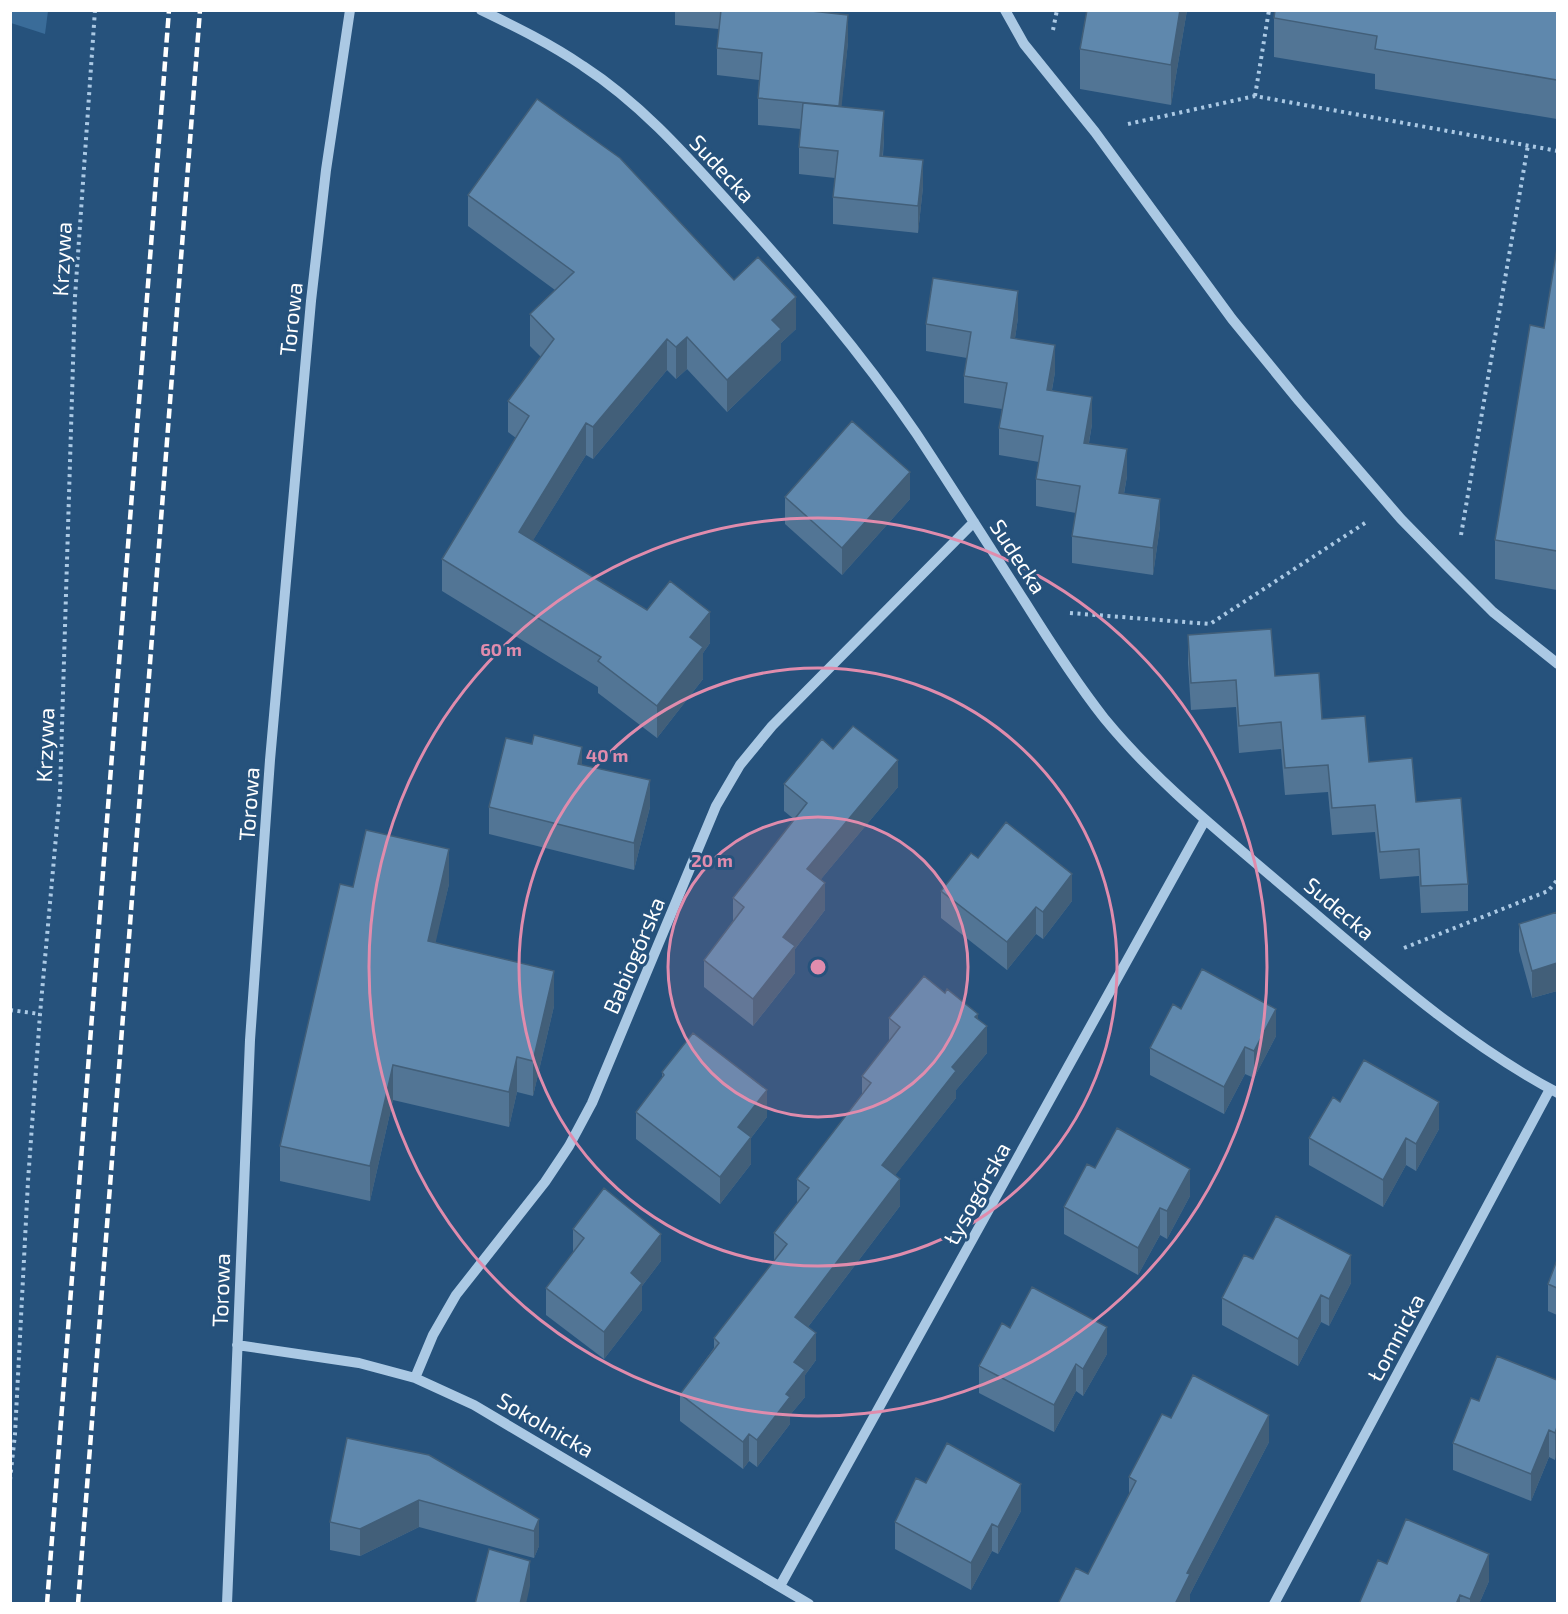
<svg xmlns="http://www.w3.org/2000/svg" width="1568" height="1614" viewBox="0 0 1568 1614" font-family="'Exo 2',sans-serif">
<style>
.green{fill:#3a6c99}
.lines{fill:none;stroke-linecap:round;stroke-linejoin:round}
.path{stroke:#abc9e4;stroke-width:4;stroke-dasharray:3 4.5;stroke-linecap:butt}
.minor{stroke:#abc9e4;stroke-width:10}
.rail{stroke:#fff;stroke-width:4.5;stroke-dasharray:10 4.5;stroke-linecap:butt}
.wall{fill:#527595}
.shaded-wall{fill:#425f79}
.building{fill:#5f88ad;stroke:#425f79;stroke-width:1.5}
.ring{fill:none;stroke:#e08cad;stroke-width:3}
.labels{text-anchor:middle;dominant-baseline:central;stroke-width:6;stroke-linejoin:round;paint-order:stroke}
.street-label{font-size:22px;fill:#fff;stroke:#26527c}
.centre{fill:#e08cad;stroke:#26527c;stroke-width:3}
.ring-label{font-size:18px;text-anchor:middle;font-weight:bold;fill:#e08cad;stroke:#26527c;stroke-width:6;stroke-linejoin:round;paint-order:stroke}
</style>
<rect width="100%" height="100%" fill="#26527c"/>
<path class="green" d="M 11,10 L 48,11 L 45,34 L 11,23 Z"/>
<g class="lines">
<path class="path" d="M 1053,30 L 1057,10
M 1255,96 L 1269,10
M 1128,124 L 1255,96 L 1558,151
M 1461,535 L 1528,145
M 1070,613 L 1210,624 L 1365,523
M 1404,948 L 1548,891 L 1558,879
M 10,1010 L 40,1014
M 10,1480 L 15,1434 L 28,1181 L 40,1014 L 60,792 L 75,297 L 95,10"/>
<path class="minor" d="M 481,10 C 516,27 551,44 583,66 C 640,103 685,154 730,204 C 796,277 860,351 916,433 C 953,489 989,546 1025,602 C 1050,642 1075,681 1104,718 C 1158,784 1226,837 1291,893 C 1374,963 1461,1042 1558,1093
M 1005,10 L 1024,44 L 1095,132 L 1232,319 L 1299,401 L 1401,519 L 1447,566 L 1493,612 L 1558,664
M 237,1345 L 359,1363 L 415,1378 L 474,1405 L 809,1604
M 415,1378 L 433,1335 L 456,1295 L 545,1182 L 569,1146 L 592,1103 L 716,806 L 740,765 L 772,726 L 974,522
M 780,1586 L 1205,820
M 227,1604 L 250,1040 L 270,760 L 311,301 L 326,170 L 350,10
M 1274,1604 L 1550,1089"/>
<path class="rail" d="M 47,1604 L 169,10
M 78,1604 L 200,10"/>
</g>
<path class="wall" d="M 675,10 L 802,10 L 848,42 L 841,106 L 884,138 L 883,156 L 923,187 L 918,233 L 833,224 L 833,197 L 835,178 L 799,174 L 799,147 L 801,129 L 758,125 L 758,98 L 759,80 L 717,75 L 717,48 L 719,29 L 675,25 Z
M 1187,10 L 1171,105 L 1080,89 L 1080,49 Z
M 1557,10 L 1557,119 L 1375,89 L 1375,74 L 1274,57 L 1274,18 Z
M 468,195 L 734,280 L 796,329 L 781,343 L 781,360 L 727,412 L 687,369 L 676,379 L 667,370 L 593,459 L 586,455 L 533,540 L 647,610 L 710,643 L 703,653 L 703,679 L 657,738 L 598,693 L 598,687 L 442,591 L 442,559 L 516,438 L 508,432 L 508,401 L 541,357 L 530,346 L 530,314 L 555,290 L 468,226 Z
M 1557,248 L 1557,590 L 1495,579 L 1495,540 L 1544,328 Z
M 1018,318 L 1015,338 L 1055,372 L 1052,390 L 1092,424 L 1089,443 L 1127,476 L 1124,494 L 1160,526 L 1153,575 L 1072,563 L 1072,536 L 1076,513 L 1036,506 L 1036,479 L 1039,462 L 999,455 L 999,428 L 1002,409 L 964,403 L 964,376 L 967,358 L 926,351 L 926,324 Z
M 785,497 L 910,499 L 842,575 L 785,524 Z
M 1188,635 L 1275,676 L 1369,762 L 1416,802 L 1468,884 L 1468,911 L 1421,913 L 1419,876 L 1380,879 L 1375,832 L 1332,835 L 1328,792 L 1285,795 L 1281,749 L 1239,753 L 1236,707 L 1191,710 L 1188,663 Z
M 833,749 L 898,787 L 821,879 L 825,910 L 795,949 L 795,973 L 753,1026 L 704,987 L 704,960 L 733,921 L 733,898 L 795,820 L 784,811 L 784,784 Z
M 582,765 L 650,807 L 634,870 L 489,834 L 489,807 Z
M 978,858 L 1072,901 L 1043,939 L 1036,934 L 1007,970 L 941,918 L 941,891 Z
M 449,884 L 435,942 L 554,1006 L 533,1096 L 517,1092 L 509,1127 L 393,1100 L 370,1201 L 280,1181 L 280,1146 L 353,887 Z
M 1557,912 L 1557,991 L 1532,998 L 1519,951 L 1519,924 Z
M 1181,1009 L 1276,1036 L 1254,1078 L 1245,1074 L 1224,1114 L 1150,1075 L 1150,1048 Z
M 889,1018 L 978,1019 L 987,1053 L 956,1090 L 956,1098 L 895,1175 L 900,1206 L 808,1327 L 816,1360 L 805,1375 L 805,1397 L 790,1415 L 790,1424 L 757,1467 L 749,1461 L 743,1469 L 680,1421 L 680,1394 L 714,1348 L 714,1338 L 774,1261 L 774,1233 L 797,1203 L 797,1179 L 862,1094 L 862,1076 L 889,1041 Z
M 662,1072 L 767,1117 L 751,1138 L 751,1164 L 720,1204 L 636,1139 L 636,1112 L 662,1078 Z
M 1340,1102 L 1439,1129 L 1416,1171 L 1406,1165 L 1383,1207 L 1309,1165 L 1309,1138 Z
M 1095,1168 L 1190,1196 L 1167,1239 L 1160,1235 L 1138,1275 L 1064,1234 L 1064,1207 Z
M 573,1229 L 661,1261 L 642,1286 L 642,1310 L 604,1359 L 546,1315 L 546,1288 L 573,1253 Z
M 1253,1259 L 1351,1283 L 1329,1326 L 1321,1322 L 1298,1366 L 1222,1325 L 1222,1298 Z
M 1557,1260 L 1557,1315 L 1548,1311 L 1548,1284 Z
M 1010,1328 L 1107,1354 L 1083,1396 L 1076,1391 L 1054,1432 L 979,1393 L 979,1366 Z
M 1557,1380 L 1555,1460 L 1549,1457 L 1531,1501 L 1453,1470 L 1453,1443 L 1479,1401 Z
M 1171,1418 L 1269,1442 L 1190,1594 L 1190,1601 L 1189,1604 L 1058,1604 L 1088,1574 L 1129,1494 L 1129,1477 Z
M 347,1438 L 539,1519 L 539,1546 L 534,1558 L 419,1527 L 360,1556 L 330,1550 L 330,1522 Z
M 926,1483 L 1021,1511 L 998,1554 L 992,1551 L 971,1590 L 895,1549 L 895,1522 Z
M 1387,1564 L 1489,1581 L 1479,1604 L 1359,1604 Z"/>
<path class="shaded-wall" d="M 1180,10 L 1187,10 L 1171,105 L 1171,65 Z
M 848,15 L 848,42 L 839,133 L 839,106 Z
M 884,111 L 884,138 L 880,183 L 880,156 Z
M 923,160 L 923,187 L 918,233 L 918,206 Z
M 1018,291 L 1018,318 L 1011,365 L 1011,338 Z
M 796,297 L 796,329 L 781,343 L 781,360 L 727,412 L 727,380 L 772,320 Z
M 687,337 L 687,369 L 676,379 L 676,347 Z
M 667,339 L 667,370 L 593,459 L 593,427 Z
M 1055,345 L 1055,372 L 1047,417 L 1047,390 Z
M 1092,397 L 1092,424 L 1084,470 L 1084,443 Z
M 586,423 L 586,455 L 519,563 L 519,532 Z
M 1127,449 L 1127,476 L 1119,520 L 1119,493 Z
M 910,472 L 910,499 L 842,575 L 842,548 Z
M 1160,499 L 1160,526 L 1153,575 L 1153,548 Z
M 710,612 L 710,643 L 703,653 L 703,679 L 657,738 L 657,706 L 690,637 Z
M 582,747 L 582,774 L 578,764 Z
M 898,760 L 898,787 L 807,896 L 807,869 Z
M 650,780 L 650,807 L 634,870 L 634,843 Z
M 449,849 L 449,884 L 428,976 L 428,941 Z
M 1072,874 L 1072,901 L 1043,939 L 1043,912 Z
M 825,883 L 825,910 L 795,949 L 795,973 L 753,1026 L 753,999 L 783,937 Z
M 1036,907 L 1036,934 L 1007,970 L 1007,942 Z
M 1557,963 L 1557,991 L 1532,998 L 1532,971 Z
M 554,971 L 554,1006 L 533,1096 L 533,1061 Z
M 1276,1009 L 1276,1036 L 1254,1078 L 1254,1051 Z
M 978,1014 L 978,1037 L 987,1026 L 987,1053 L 956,1090 L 956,1098 L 882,1192 L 882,1165 L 952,1067 L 975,1017 Z
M 1245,1047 L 1245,1074 L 1224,1114 L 1224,1087 Z
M 517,1057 L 517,1092 L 509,1127 L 509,1092 Z
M 393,1065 L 393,1100 L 370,1201 L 370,1166 Z
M 767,1090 L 767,1117 L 751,1138 L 751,1164 L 720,1204 L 720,1177 L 738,1127 Z
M 1439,1102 L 1439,1129 L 1416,1171 L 1416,1144 Z
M 1406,1138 L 1406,1165 L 1383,1207 L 1383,1180 Z
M 1190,1169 L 1190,1196 L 1167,1239 L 1167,1211 Z
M 900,1179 L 900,1206 L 795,1344 L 795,1317 Z
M 1160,1208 L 1160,1235 L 1138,1275 L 1138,1248 Z
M 661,1234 L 661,1261 L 642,1286 L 642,1310 L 604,1359 L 604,1332 L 631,1273 Z
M 1351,1255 L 1351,1283 L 1329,1326 L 1329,1299 Z
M 1321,1295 L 1321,1322 L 1298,1366 L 1298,1339 Z
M 1107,1327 L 1107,1354 L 1083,1396 L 1083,1369 Z
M 816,1333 L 816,1360 L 805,1375 L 805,1397 L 790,1415 L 790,1424 L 757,1467 L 757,1440 L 786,1394 L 794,1362 Z
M 1076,1364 L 1076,1391 L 1054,1432 L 1054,1405 Z
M 1269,1415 L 1269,1442 L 1190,1594 L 1190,1601 L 1189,1604 L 1175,1604 L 1187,1573 Z
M 1557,1427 L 1557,1454 L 1555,1460 L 1555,1433 Z
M 1549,1430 L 1549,1457 L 1531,1501 L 1531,1474 Z
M 749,1434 L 749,1461 L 743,1469 L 743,1442 Z
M 1021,1484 L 1021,1511 L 998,1554 L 998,1527 Z
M 419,1500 L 419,1527 L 360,1556 L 360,1529 Z
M 539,1519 L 539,1546 L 534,1558 L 534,1531 Z
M 992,1524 L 992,1551 L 971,1590 L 971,1563 Z
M 1489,1554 L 1489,1581 L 1479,1604 L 1470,1604 L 1470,1599 Z
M 530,1561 L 530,1586 L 526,1604 L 520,1604 Z
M 1460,1595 L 1460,1604 L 1456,1604 Z"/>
<path class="building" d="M 721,10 L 802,10 L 848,15 L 839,106 L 758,98 L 762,53 L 717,48 Z
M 1087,10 L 1180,10 L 1171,65 L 1080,49 Z
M 1275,10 L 1557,10 L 1557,80 L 1375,49 L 1377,36 L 1274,18 Z
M 537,99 L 620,158 L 734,280 L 758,257 L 796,297 L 772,320 L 781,329 L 727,380 L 687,337 L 676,347 L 667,339 L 593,427 L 586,423 L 519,532 L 647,610 L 670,581 L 710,612 L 690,637 L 703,647 L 657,706 L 598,661 L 601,657 L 442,559 L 529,416 L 508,401 L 554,339 L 530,314 L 574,272 L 468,195 Z
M 803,103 L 884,111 L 880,156 L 923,160 L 918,206 L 833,197 L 838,151 L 799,147 Z
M 1557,248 L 1557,551 L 1495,540 L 1530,325 L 1544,328 Z
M 933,278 L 1018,291 L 1011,338 L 1055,345 L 1047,390 L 1092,397 L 1084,443 L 1127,449 L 1119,493 L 1160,499 L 1153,548 L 1072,536 L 1080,486 L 1036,479 L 1043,436 L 999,428 L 1007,383 L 964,376 L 971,332 L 926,324 Z
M 852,421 L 910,472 L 842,548 L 785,497 Z
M 1271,629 L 1275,676 L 1319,673 L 1322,719 L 1365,716 L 1369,762 L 1412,758 L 1416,802 L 1461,798 L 1468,884 L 1421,886 L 1419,849 L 1380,852 L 1375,805 L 1332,808 L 1328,765 L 1285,768 L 1281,722 L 1239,726 L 1236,680 L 1191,683 L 1188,635 Z
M 853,726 L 898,760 L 807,869 L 825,883 L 783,937 L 795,946 L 753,999 L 704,960 L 744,907 L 733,898 L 807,803 L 784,784 L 822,739 L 833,749 Z
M 534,735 L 582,747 L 578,764 L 650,780 L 634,843 L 489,807 L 506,738 L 532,744 Z
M 1006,822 L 1072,874 L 1043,912 L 1036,907 L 1007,942 L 941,891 L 971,853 L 978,858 Z
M 366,830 L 449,849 L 428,941 L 554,971 L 533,1061 L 517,1057 L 509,1092 L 393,1065 L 370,1166 L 280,1146 L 340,884 L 353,887 Z
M 1557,912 L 1557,963 L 1532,971 L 1519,924 Z
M 1202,969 L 1276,1009 L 1254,1051 L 1245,1047 L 1224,1087 L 1150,1048 L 1173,1004 L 1181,1009 Z
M 924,976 L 945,993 L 947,989 L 978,1014 L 975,1017 L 987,1026 L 952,1067 L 956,1071 L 882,1165 L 900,1179 L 795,1317 L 816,1333 L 794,1362 L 805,1370 L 786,1394 L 790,1397 L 757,1440 L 749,1434 L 743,1442 L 680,1394 L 719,1343 L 714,1338 L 787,1244 L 774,1233 L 809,1188 L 797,1179 L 871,1083 L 862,1076 L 900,1027 L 889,1018 Z
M 693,1033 L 767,1090 L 738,1127 L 751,1137 L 720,1177 L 636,1112 L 664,1075 L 662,1072 Z
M 1364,1060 L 1439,1102 L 1416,1144 L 1406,1138 L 1383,1180 L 1309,1138 L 1333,1097 L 1340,1102 Z
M 1117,1128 L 1190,1169 L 1167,1211 L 1160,1208 L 1138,1248 L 1064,1207 L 1087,1164 L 1095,1168 Z
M 604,1188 L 661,1234 L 631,1273 L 642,1283 L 604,1332 L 546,1288 L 584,1238 L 573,1229 Z
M 1276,1216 L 1351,1255 L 1329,1299 L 1321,1295 L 1298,1339 L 1222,1298 L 1244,1255 L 1253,1259 Z
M 1557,1260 L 1557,1288 L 1548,1284 Z
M 1032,1287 L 1107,1327 L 1083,1369 L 1076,1364 L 1054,1405 L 979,1366 L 1002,1323 L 1010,1328 Z
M 1497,1356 L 1557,1380 L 1557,1427 L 1555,1433 L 1549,1430 L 1531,1474 L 1453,1443 L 1471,1398 L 1479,1401 Z
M 1193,1375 L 1269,1415 L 1187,1573 L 1190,1574 L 1175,1604 L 1058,1604 L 1076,1568 L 1088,1574 L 1136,1481 L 1129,1477 L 1162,1414 L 1171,1418 Z
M 347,1438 L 429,1455 L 539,1519 L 534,1531 L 419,1500 L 360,1529 L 330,1522 Z
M 947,1443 L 1021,1484 L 998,1527 L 992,1524 L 971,1563 L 895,1522 L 916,1478 L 926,1483 Z
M 1406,1519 L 1489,1554 L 1470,1599 L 1460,1595 L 1456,1604 L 1359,1604 L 1378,1560 L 1387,1564 Z
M 489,1549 L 530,1561 L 520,1604 L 475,1604 Z"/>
<circle cx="818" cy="967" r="150" fill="#e08cad" fill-opacity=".12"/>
<g class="ring">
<circle cx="818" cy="967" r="150"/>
<circle cx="818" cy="967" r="299"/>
<circle cx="818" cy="967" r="449"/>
</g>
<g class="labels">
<g class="street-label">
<text transform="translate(723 168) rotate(47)">Sudecka</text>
<text transform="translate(61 259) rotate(-87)">Krzywa</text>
<text transform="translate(290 319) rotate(-84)">Torowa</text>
<text transform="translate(1019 556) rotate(57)">Sudecka</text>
<text transform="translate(44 745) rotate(-88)">Krzywa</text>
<text transform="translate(248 804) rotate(-86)">Torowa</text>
<text transform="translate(1340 908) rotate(40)">Sudecka</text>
<text transform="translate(633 955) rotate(-67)">Babiogórska</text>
<text transform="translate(976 1193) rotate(-61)">Łysogórska</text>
<text transform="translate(220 1290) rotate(-88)">Torowa</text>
<text transform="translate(1395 1337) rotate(-62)">Łomnicka</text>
<text transform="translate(546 1424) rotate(30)">Sokolnicka</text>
</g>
</g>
<circle cx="818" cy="967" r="9" class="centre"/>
<g class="ring-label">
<text x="501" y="656">60 m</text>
<text x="607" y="762">40 m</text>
<text x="712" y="867">20 m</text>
</g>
<rect width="1568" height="1614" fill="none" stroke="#ffffff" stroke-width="24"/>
</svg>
